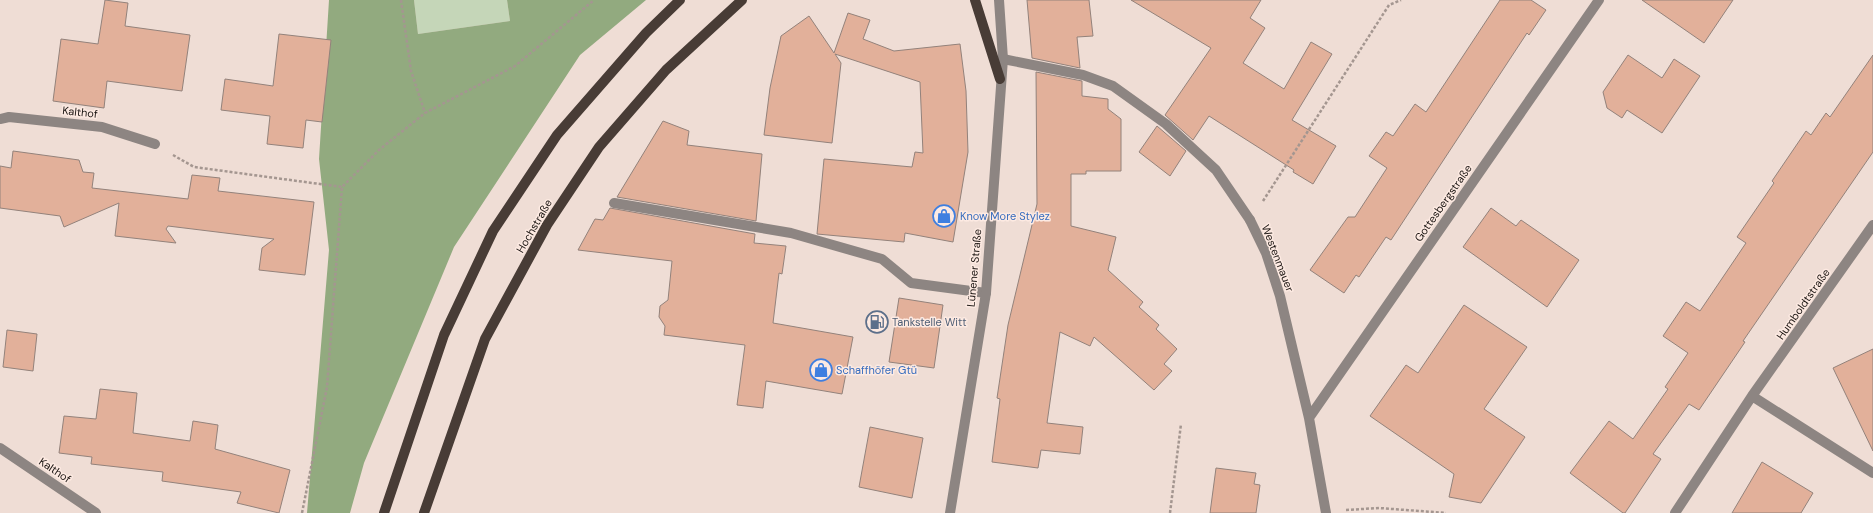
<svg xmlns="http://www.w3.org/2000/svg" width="1873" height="513" viewBox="0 0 1873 513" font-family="'DM Sans',sans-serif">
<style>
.green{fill:#c5d6b8}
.forest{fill:#92aa7f}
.building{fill:#e2b09a;stroke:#93827b}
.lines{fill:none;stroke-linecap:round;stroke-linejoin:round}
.path{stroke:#a49690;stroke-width:2.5;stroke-dasharray:3 2;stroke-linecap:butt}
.service{stroke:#8d8582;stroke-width:10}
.minor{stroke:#8d8582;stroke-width:10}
.tertiary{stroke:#8d8582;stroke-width:10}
.primary{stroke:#483c36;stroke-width:10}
.labels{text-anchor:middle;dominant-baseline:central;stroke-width:3;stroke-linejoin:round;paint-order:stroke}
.street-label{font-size:11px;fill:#1b1512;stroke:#fdeae2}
.shop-label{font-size:11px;fill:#366cbe;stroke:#fdeae2;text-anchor:start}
.service-label{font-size:11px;fill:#4e5e75;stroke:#fdeae2;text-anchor:start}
</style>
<rect width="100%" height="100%" fill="#efddd5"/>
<path class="green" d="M 414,0 L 507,0 L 510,21 L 418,34 Z"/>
<path class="forest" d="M 329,0 L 414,0 L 418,34 L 510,21 L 507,0 L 646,0 L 580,55 L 454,247 L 364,463 L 350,513 L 307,513 L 329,250 L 319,159 Z"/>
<path class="building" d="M 105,0 L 128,3 L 125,26 L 190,35 L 182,91 L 107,81 L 104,108 L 53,101 L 61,39 L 98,44 Z
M 1027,0 L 1089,0 L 1093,36 L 1077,37 L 1080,68 L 1032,58 Z
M 1131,0 L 1261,0 L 1250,18 L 1265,28 L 1243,63 L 1284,89 L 1311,42 L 1332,54 L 1292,120 L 1336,146 L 1313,184 L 1293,172 L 1294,170 L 1209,116 L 1193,140 L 1165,115 L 1211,48 Z
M 1500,0 L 1531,0 L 1546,10 L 1529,35 L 1527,33 L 1391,240 L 1386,237 L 1359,277 L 1356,275 L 1344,293 L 1310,270 L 1348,217 L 1355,217 L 1387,168 L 1369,156 L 1386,132 L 1393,136 L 1415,104 L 1426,112 Z
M 1642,0 L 1733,0 L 1704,43 Z
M 848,13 L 870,20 L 863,39 L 894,51 L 960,44 L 966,91 L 968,152 L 953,242 L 905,233 L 904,242 L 817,234 L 824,159 L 912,167 L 915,152 L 923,153 L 920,82 L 835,54 L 841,63 L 832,143 L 764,135 L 770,88 L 781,36 L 809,16 L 834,53 Z
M 279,34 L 331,40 L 322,122 L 306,120 L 303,148 L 267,144 L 270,116 L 221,110 L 225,79 L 273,86 Z
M 1628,55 L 1662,78 L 1674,59 L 1700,76 L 1662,133 L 1627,110 L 1622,118 L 1607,108 L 1603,92 Z
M 1873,55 L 1873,152 L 1743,341 L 1745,342 L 1699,410 L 1689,404 L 1653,454 L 1661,459 L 1625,513 L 1623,513 L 1570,473 L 1609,421 L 1633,439 L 1668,389 L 1665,387 L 1688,353 L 1663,336 L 1686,302 L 1700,311 L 1746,243 L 1737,237 L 1774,183 L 1772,181 L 1806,131 L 1811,135 L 1826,113 L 1830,117 Z
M 1036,72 L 1082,81 L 1082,96 L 1108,99 L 1108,109 L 1121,119 L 1121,171 L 1086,171 L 1086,174 L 1071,174 L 1071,226 L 1116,237 L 1108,270 L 1143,302 L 1139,307 L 1159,325 L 1156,329 L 1177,349 L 1164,364 L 1172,371 L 1154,390 L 1094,337 L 1090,346 L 1060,332 L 1047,423 L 1083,427 L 1080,454 L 1041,450 L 1038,468 L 992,462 L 1000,399 L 997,398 L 1008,325 L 1037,204 Z
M 663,121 L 689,131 L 687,145 L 762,154 L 756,221 L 617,197 Z
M 1157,126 L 1186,151 L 1170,176 L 1139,152 Z
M 13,151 L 79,160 L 83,172 L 94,173 L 92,188 L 188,199 L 192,175 L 220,178 L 218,191 L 314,202 L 305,275 L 259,270 L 262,248 L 274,239 L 168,226 L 166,229 L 176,243 L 115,236 L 119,203 L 64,227 L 60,216 L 0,208 L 0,166 L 11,168 Z
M 610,208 L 755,234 L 754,243 L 786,246 L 782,274 L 779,273 L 773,323 L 853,337 L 842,394 L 766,381 L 763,408 L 737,405 L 745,345 L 664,335 L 665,326 L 659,317 L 660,306 L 668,300 L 672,261 L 578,250 L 595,219 L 603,220 Z
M 1491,208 L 1516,226 L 1521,220 L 1579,260 L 1547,307 L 1463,247 Z
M 899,298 L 943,305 L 934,368 L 889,362 Z
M 1464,305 L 1527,347 L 1484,409 L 1525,437 L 1481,503 L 1449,497 L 1454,474 L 1370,416 L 1406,365 L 1418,373 Z
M 7,330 L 37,334 L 33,371 L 3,367 Z
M 1873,349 L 1873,451 L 1833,368 Z
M 100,389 L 137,393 L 133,433 L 190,441 L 193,421 L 218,425 L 215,449 L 290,470 L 279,513 L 237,503 L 241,492 L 162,481 L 163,472 L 91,464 L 92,457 L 59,453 L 64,416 L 96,419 Z
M 870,427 L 923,438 L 912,498 L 859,487 Z
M 1762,462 L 1813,493 L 1801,513 L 1732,513 Z
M 1216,468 L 1256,473 L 1254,484 L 1260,485 L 1256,513 L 1210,513 Z"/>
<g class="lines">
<path class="path" d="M 401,0 L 411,71 L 425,113
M 173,155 L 194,167 L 342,187
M 1263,201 L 1389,5 L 1401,0
M 1346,510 L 1379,508 L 1446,513
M 302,513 L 327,387 L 342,187 L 379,150 L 425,113 L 515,66 L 594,0
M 1170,513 L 1181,424"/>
<path class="service" d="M 1003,59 L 1083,75 L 1113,86 L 1166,124 L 1216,170 L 1250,220
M 614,203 L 791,233 L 882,259 L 911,283 L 986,293"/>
<path class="minor" d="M 0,119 L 9,117 L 102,127 L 155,144
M 1250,220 L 1266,253 L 1280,296 L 1309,418 L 1326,513
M 1752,396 L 1873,473
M 1309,418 L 1599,0
M 0,448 L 96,513
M 1675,513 L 1752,396 L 1873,225"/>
<path class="tertiary" d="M 950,513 L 986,293 L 1003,59 L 999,0"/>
<path class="primary" d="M 975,0 L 1000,79
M 384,513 L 444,335 L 493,231 L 557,135 L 646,33 L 680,0
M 424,513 L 485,339 L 547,225 L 599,147 L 666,70 L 742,0"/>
</g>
<defs>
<g id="shop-ring" transform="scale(1.15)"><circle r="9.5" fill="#fdeae2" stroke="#3f7fe0" stroke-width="1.5"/><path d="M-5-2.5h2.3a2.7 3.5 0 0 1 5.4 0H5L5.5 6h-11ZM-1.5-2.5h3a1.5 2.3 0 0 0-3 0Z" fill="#3f7fe0"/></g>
<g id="fuel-ring" transform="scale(1.15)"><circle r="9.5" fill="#fdeae2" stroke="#5c6f8a" stroke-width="1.5"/><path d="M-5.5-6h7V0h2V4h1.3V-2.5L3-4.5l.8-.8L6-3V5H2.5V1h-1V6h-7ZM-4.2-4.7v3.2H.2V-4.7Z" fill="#5c6f8a"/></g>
</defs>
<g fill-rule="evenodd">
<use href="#shop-ring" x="944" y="216"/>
<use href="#fuel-ring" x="877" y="322"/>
<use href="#shop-ring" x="821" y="370"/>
</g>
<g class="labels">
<g class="street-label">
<text transform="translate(80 112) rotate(6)">Kalthof</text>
<text transform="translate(1443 203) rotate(-55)">Gottesbergstraße</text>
<text transform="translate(534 226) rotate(-60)">Hochstraße</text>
<text transform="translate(1278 258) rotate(69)">Westenmauer</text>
<text transform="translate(974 268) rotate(-85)">Lünener Straße</text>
<text transform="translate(1803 304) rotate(-55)">Humboldtstraße</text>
<text transform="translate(55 470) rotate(34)">Kalthof</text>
</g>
<g class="shop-label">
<text x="960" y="216">Know More Stylez</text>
<text x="836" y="370">Schaffhöfer Gtü</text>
</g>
<g class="service-label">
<text x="892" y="322">Tankstelle Witt</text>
</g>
</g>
</svg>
